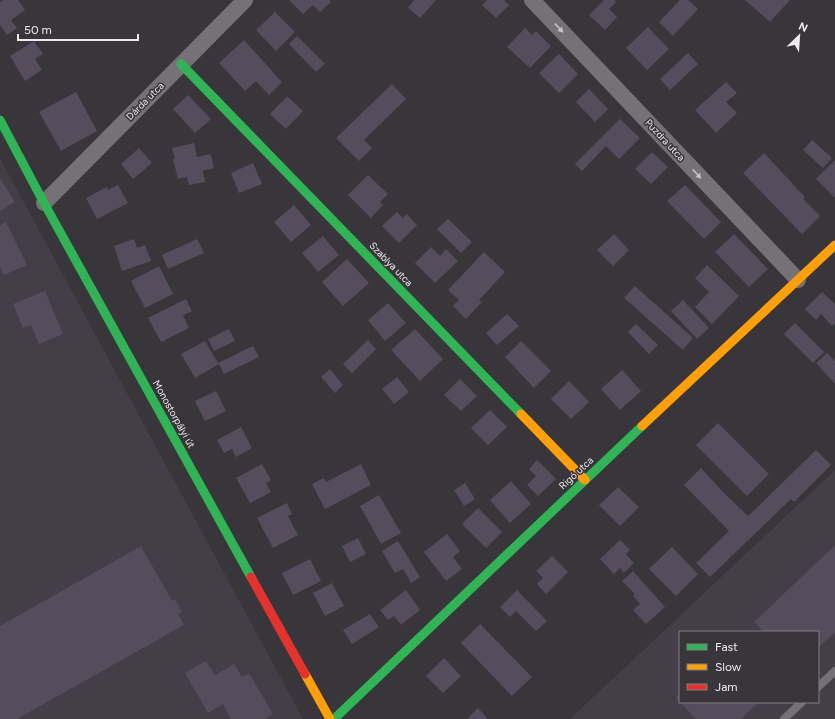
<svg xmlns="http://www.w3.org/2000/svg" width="835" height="719" viewBox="0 0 835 719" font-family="Figtree,sans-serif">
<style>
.built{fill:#433e47;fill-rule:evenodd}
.building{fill:#554c5c}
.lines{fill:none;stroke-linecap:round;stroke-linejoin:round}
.lane{stroke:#747276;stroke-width:8}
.street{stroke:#747276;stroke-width:16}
.fast{stroke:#30b455;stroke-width:9}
.slow{stroke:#ff9f0a;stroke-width:9}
.jam{stroke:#e5322d;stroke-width:9}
.oneway{fill:#c3c1c4}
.labels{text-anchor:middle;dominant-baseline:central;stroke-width:3;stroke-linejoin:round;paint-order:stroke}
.street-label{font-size:10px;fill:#edebee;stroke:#38353b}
</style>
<rect width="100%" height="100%" fill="#38363a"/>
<path class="built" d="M 0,158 L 303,719 L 0,719 Z
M 835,470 L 835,719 L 570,719 L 818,486 ZM 680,632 L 818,632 L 818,702 L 680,702 Z"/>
<path class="building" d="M 3,0 L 18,0 L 25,10 L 11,20 L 17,28 L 7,35 L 0,25 L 0,2 Z
M 289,0 L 329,0 L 331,2 L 320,12 L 313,5 L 303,14 Z
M 414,0 L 436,0 L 420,18 L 408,8 Z
M 487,0 L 504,0 L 509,5 L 496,18 L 482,5 Z
M 604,0 L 614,0 L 616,2 L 609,9 L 617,17 L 605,30 L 589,15 Z
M 680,0 L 688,0 L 698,9 L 673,36 L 659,22 Z
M 745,0 L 790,0 L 770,22 Z
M 275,12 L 295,32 L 276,51 L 256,30 Z
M 648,27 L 669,49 L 647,70 L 626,48 Z
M 525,28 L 532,35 L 536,31 L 551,46 L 530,68 L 507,47 Z
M 297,36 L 325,64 L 316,72 L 289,44 Z
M 244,40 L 282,82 L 269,95 L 256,81 L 245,91 L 219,63 Z
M 34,41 L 43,54 L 35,59 L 42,70 L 25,81 L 10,56 Z
M 688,53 L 698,64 L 670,90 L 660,79 Z
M 559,54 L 578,74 L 559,93 L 539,73 Z
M 726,82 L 737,93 L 726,102 L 737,113 L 716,133 L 695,110 Z
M 392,84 L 406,99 L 364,140 L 372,148 L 359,161 L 336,138 Z
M 589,89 L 608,109 L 595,122 L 576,102 Z
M 76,92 L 97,131 L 61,151 L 39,112 Z
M 188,95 L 211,119 L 195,133 L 173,109 Z
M 287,96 L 303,111 L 286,129 L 270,114 Z
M 620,119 L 640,138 L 619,159 L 606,146 L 582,171 L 575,164 Z
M 812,140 L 832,158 L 823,168 L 803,150 Z
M 194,143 L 197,157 L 211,154 L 214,168 L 203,171 L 205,182 L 189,185 L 187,177 L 178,179 L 173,159 L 175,159 L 172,148 Z
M 139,148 L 152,163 L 133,179 L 121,164 Z
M 652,152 L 668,167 L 651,184 L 635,169 Z
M 764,153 L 805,197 L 803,199 L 820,216 L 802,234 L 743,173 Z
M 835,160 L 835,198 L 816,179 Z
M 253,163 L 262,184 L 239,193 L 231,173 Z
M 368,175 L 388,194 L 380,202 L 383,205 L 371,218 L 348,195 Z
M 0,178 L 15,202 L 0,211 Z
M 118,185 L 128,203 L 97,219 L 86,198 L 107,187 L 108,190 Z
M 685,185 L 721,222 L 704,239 L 667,201 Z
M 294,205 L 311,225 L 291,242 L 274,222 Z
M 397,212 L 403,218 L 407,214 L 417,225 L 399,243 L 382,226 Z
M 448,219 L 472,242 L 461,253 L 437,229 Z
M 6,222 L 27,265 L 4,275 L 0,267 L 0,225 Z
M 614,234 L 629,250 L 613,266 L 597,250 Z
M 734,234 L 768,269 L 749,287 L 715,252 Z
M 323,236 L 339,255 L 318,272 L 302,253 Z
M 134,239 L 137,248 L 145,245 L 151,261 L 122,271 L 114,246 Z
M 197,239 L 204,253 L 168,269 L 162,255 Z
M 431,247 L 440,256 L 446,249 L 458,261 L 435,283 L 415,263 Z
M 484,252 L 505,272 L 479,300 L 482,302 L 466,319 L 453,306 L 459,300 L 448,290 Z
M 347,259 L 369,283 L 343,306 L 322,282 Z
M 707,265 L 739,296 L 712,324 L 695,307 L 709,292 L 695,278 Z
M 159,266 L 173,294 L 145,308 L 131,281 Z
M 635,286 L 693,338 L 683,350 L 624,298 Z
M 45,291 L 63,334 L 39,344 L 31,325 L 23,328 L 13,304 Z
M 822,292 L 835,304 L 835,323 L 832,326 L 821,314 L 816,320 L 805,309 Z
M 186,299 L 192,311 L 183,315 L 189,328 L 161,342 L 148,318 Z
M 683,300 L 709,328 L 697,339 L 671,311 Z
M 388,303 L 406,323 L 385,341 L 368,320 Z
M 507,314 L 519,326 L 497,345 L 486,333 Z
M 795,323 L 824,352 L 813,363 L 784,334 Z
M 636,324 L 658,345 L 649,354 L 628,332 Z
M 229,329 L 235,341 L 214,351 L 208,339 Z
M 415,329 L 443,359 L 420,381 L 391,350 Z
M 368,340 L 376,349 L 352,373 L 343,364 Z
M 205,341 L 218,363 L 253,346 L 259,357 L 224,374 L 219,364 L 195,378 L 181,354 Z
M 521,341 L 551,371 L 534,388 L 505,357 Z
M 827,353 L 835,361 L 835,384 L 816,363 Z
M 330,369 L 343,385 L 335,393 L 321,377 Z
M 622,370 L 641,391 L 620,410 L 601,389 Z
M 397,377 L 409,392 L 394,404 L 382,389 Z
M 460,379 L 477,396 L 461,411 L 444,395 Z
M 569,381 L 589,402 L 571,419 L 551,399 Z
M 216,391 L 226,411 L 205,421 L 195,401 Z
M 490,410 L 507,427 L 488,445 L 471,428 Z
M 718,423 L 769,474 L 747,496 L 696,445 Z
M 241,427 L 252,448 L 236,457 L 232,449 L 224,453 L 217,440 Z
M 816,450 L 831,465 L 794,502 L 791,499 L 710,577 L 696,563 L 729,531 L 684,485 L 701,468 L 722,491 L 748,516 Z
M 537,460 L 556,479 L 538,496 L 527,485 L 536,476 L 529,469 Z
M 262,464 L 271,480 L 266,483 L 271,492 L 250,503 L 236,478 Z
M 361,464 L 371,485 L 325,509 L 312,484 L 324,478 L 326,482 Z
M 511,481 L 531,504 L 510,523 L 490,500 Z
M 465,483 L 475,499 L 464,506 L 454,490 Z
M 618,487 L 639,507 L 620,526 L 599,505 Z
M 379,495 L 401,533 L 381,544 L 360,506 Z
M 287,503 L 292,514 L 288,516 L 298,535 L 273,548 L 257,518 Z
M 478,508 L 502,532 L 486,548 L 462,524 Z
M 447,534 L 460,551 L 453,557 L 462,569 L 446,581 L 424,552 Z
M 358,538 L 366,554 L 350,562 L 342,546 Z
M 620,540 L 630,550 L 626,554 L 634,563 L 624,573 L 620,568 L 614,574 L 600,559 Z
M 398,541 L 420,577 L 411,583 L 403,569 L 395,573 L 382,551 Z
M 835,545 L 835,632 L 818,648 L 818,632 L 764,632 L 754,622 Z
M 141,546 L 172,601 L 175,599 L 182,612 L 178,614 L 184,625 L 17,719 L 0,719 L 0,626 Z
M 672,547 L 698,574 L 676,596 L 649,569 Z
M 552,556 L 568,572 L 546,594 L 537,584 L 543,578 L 536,571 Z
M 310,559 L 321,581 L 293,595 L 282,573 Z
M 633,571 L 665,607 L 646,624 L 633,610 L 640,604 L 633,596 L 635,594 L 622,581 Z
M 332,583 L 344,606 L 325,616 L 313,593 Z
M 406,590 L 420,610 L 401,625 L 394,616 L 388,620 L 380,610 Z
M 517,590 L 547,621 L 536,631 L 516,611 L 510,617 L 500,607 Z
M 370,614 L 379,627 L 352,644 L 343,630 Z
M 480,624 L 532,677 L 512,696 L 461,643 Z
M 444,658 L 461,676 L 443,693 L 426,676 Z
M 206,661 L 215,675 L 234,664 L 242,677 L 249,673 L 273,714 L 264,719 L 231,719 L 223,704 L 208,713 L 185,673 Z
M 680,694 L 680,702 L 759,702 L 741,719 L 696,719 L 676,698 Z
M 478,708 L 488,719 L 467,719 Z"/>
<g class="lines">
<path class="lane" d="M 818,687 L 835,671
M 784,719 L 802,702"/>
<path class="street" d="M 532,0 L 798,280
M 44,203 L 245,0"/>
<path class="fast" d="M 181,64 L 521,414
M 0,120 L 44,203 L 251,577
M 334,719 L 642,426"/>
<path class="slow" d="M 521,414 L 585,480
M 642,426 L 835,245
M 305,674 L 330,719"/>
<path class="jam" d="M 251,577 L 305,674"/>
</g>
<defs><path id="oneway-solid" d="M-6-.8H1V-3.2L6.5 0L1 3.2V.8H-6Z"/></defs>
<g class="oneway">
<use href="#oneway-solid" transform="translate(559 28) rotate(47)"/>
<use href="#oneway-solid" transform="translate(697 174) rotate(47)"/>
</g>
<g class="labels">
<g class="street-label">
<text transform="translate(145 101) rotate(-45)">Dárda utca</text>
<text transform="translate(665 140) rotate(47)">Puzdra utca</text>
<text transform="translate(391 264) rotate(46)">Szablya utca</text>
<text transform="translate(174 414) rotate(61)">Monostorpályi út</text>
<text transform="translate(576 473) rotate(-43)">Rigó utca</text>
</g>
</g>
<rect x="679" y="631" width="140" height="72" fill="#38353b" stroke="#807e83"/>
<rect x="687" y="644" width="20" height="6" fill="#30b455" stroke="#807e83"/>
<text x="715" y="651" font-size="12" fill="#edebee">Fast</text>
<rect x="687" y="664" width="20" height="6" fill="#ff9f0a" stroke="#807e83"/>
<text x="715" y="671" font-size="12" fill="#edebee">Slow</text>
<rect x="687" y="684" width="20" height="6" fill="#e5322d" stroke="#807e83"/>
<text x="715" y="691" font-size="12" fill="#edebee">Jam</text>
<g transform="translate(799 36) rotate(25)" stroke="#38353b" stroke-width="3" paint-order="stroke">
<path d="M0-3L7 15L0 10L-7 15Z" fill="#edebee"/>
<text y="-6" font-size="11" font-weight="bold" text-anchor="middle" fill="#edebee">N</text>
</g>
<path d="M18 34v6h120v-6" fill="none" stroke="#edebee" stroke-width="2"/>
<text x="24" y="34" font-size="12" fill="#edebee" stroke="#38353b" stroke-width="3" paint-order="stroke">50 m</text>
</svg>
